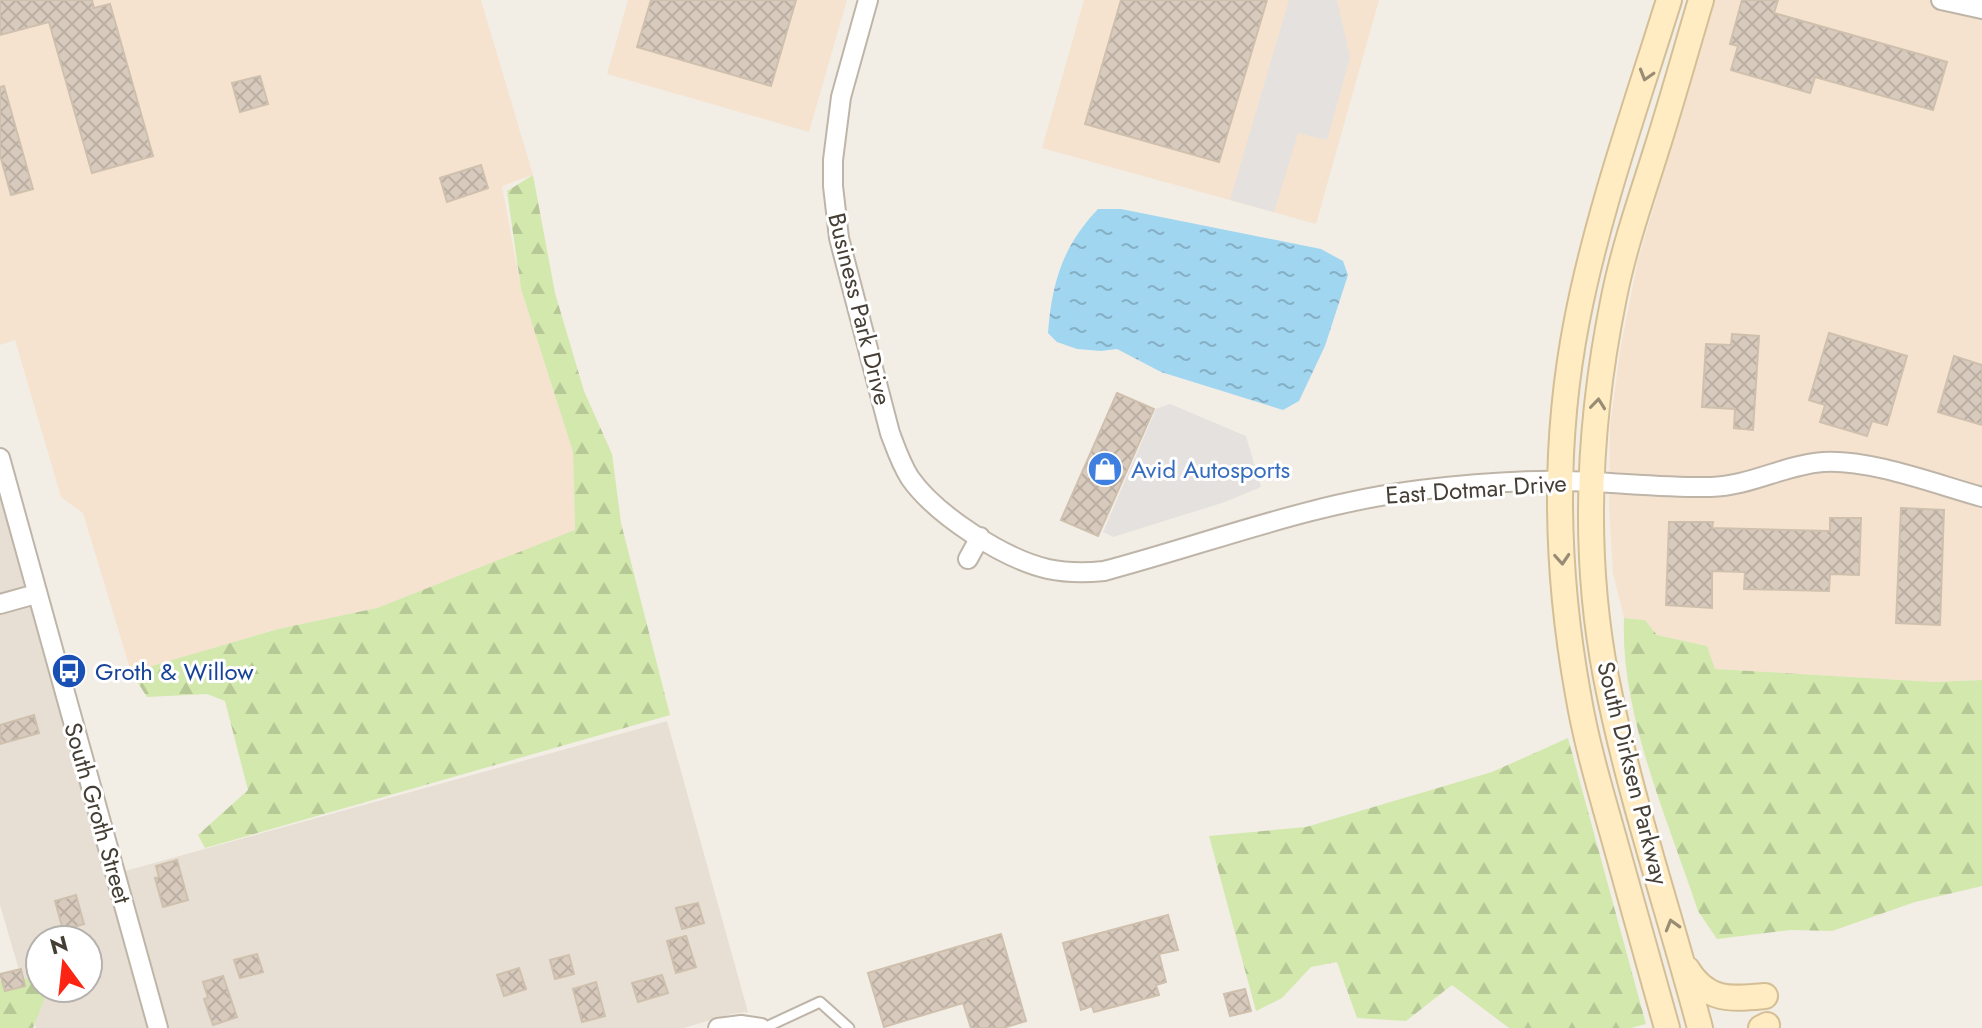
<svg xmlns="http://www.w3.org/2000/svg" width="1982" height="1028" viewBox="0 0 1982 1028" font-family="Jost,sans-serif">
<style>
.residential{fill:#e7dfd3;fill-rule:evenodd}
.commercial{fill:#f5e3d0}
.forest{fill:url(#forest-firs)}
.parking{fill:#e4e1de}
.water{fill:url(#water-ripples)}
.building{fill:url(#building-cross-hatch);stroke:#cfc0ae;stroke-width:2}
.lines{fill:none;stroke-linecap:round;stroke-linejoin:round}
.lane-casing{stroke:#beb5a8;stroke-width:13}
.street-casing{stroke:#beb5a8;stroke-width:22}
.secondary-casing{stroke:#d4be95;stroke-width:28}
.lane{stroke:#fff;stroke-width:9}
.street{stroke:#fff;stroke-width:18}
.secondary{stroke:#ffecc3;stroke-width:24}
.oneway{stroke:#998c75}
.labels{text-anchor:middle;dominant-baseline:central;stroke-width:6;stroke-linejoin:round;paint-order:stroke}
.street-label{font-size:24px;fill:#453e35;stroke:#fff}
.shop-label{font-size:24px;fill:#366cbe;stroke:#fff;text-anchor:start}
.transit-label{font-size:24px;fill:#164399;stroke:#fff;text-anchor:start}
</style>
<defs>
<pattern id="forest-firs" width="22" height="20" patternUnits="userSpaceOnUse" patternTransform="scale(2)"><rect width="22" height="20" fill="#d2e8ad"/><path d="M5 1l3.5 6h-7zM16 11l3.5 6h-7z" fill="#b6c895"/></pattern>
<pattern id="water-ripples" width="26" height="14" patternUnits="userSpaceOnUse" patternTransform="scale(2)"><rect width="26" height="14" fill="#a1d6f1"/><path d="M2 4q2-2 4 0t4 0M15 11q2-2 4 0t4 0" fill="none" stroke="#85afc4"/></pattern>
<pattern id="building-cross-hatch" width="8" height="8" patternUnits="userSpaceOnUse" patternTransform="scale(2)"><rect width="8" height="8" fill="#d8cbbe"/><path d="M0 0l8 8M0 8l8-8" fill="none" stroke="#bbafa4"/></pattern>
</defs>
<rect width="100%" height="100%" fill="#f3eee5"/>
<path class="residential" d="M 0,495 L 107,876 L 667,721 L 748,1012 L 731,1014 L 684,1028 L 36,1028 L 0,905 ZM 40,940 L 88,940 L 88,988 L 40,988 Z"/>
<path class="commercial" d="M 0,0 L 481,0 L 533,175 L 502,186 L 521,289 L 573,452 L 575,531 L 377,608 L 278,629 L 131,672 L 83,513 L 61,497 L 15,340 L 0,345 Z
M 628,0 L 847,0 L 809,132 L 607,74 Z
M 1084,0 L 1379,0 L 1316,224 L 1042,148 Z
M 1715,0 L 1982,0 L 1982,680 L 1935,682 L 1714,669 L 1707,646 L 1657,635 L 1645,620 L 1624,618 L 1613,573 L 1609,509 L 1610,426 L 1620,351 L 1638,260 Z"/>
<path class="forest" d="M 533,175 L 555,293 L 584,391 L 612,454 L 621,523 L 670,715 L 205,848 L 198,835 L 248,790 L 225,701 L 207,694 L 147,697 L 131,672 L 278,629 L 377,608 L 575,530 L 573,452 L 521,289 L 507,191 Z
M 1624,618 L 1645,620 L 1657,635 L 1707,646 L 1715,669 L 1935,682 L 1982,680 L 1982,886 L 1915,902 L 1832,931 L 1791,930 L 1717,939 L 1698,911 C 1668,820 1620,714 1624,618 Z
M 1568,738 L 1646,1024 L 1631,1028 L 1509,1028 L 1452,985 L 1406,1021 L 1357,1018 L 1337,962 L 1311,967 L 1282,998 L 1256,1011 L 1209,836 L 1306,827 L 1492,772 Z
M 40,977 L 40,988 L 48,989 L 33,1028 L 0,1028 L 0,981 Z"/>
<path class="parking" d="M 1289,0 L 1337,0 L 1350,57 L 1327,140 L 1298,133 L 1274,212 L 1230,200 Z
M 1170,404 L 1246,436 L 1261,487 L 1225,502 L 1113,537 L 1103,532 L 1156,409 Z"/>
<path class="water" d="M 1098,209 L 1121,209 L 1321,249 L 1343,261 L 1348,275 L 1325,346 L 1299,401 L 1283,410 L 1161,372 L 1117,349 L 1101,351 L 1077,349 L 1057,342 L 1048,333 C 1052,281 1063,246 1098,209 Z"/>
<path class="building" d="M 0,0 L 92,0 L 94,8 L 110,4 L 153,156 L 92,173 L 49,22 L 0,35 Z
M 651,0 L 796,0 L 771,86 L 637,47 Z
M 1121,0 L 1267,0 L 1219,162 L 1085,124 Z
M 1742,0 L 1778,0 L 1774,13 L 1947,62 L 1933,110 L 1815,77 L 1810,93 L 1731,70 L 1738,46 L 1730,44 Z
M 260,76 L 268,104 L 240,112 L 232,83 Z
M 4,86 L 33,189 L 11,195 L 0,155 L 0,87 Z
M 481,165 L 488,188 L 447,202 L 440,178 Z
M 1829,333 L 1907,356 L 1887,425 L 1872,421 L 1867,436 L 1820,422 L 1825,405 L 1809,400 Z
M 1732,334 L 1759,336 L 1753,430 L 1734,428 L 1735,409 L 1702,407 L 1706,344 L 1731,345 Z
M 1954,356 L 1982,365 L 1982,425 L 1938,412 Z
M 1117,393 L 1154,409 L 1098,536 L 1061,520 Z
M 1901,508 L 1944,510 L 1940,625 L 1896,623 Z
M 1830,518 L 1861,518 L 1859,575 L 1830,574 L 1829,591 L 1744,589 L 1745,572 L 1712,571 L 1712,608 L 1666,605 L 1669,522 L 1713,522 L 1712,528 L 1830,531 Z
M 34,715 L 39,733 L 0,744 L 0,725 Z
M 177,860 L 188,900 L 163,907 L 155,878 L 159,877 L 156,866 Z
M 76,895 L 84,924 L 63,930 L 55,901 Z
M 698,903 L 704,923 L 682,929 L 676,908 Z
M 1168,915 L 1178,950 L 1159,954 L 1166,982 L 1156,985 L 1159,995 L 1094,1012 L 1092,1006 L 1081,1010 L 1063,943 Z
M 1001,934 L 1026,1021 L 1003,1028 L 971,1028 L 963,1003 L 884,1027 L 868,973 Z
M 686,936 L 696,967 L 676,973 L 667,941 Z
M 257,954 L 263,972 L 240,978 L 234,960 Z
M 569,955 L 574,974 L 555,979 L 550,960 Z
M 519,968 L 526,989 L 504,996 L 497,975 Z
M 21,969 L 25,986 L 5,991 L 0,974 Z
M 662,975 L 668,993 L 638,1002 L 632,983 Z
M 223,976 L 237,1017 L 213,1025 L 204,999 L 208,998 L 203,982 Z
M 596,982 L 605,1016 L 582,1022 L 573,989 Z
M 1245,989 L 1251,1011 L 1230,1016 L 1224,994 Z"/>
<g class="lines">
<g class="lane-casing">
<path id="lane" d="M 764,1028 L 820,1002 L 849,1028"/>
</g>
<g class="street-casing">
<path id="street" d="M 868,0 L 841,97 L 833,160 L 833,186 L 839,238 L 890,433 C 896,449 901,464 910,478 C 936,515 1004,559 1048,569 C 1067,573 1085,573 1104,571 C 1209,543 1312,503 1420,490 C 1468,484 1517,480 1566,481 C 1614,482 1663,488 1711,487 C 1750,486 1784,465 1823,462 C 1870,459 1935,484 1982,497
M 1941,0 L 1982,9
M 0,458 L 158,1028
M 968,559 L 980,537
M 0,604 L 36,594
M 718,1028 L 741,1025 L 761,1028"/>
</g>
<g class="secondary-casing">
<path id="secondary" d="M 1687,969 C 1707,1002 1731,999 1765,996
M 1667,1028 C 1649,964 1631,900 1613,835 C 1600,789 1586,742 1578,694 C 1556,572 1553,443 1577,320 C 1598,212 1636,106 1669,0
M 1700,1028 C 1669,911 1629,795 1606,677 C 1582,552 1589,420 1614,297 C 1624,247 1641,199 1656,151 C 1672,101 1686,50 1701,0
M 1761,1028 L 1767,1025"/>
</g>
<use href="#lane" class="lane"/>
<use href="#street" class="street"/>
<use href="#secondary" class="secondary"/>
</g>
<defs><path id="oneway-chevron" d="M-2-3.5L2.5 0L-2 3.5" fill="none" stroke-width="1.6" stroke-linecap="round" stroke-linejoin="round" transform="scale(2)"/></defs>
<g class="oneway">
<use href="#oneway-chevron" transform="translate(1646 75) rotate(107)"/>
<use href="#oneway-chevron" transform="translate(1598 404) rotate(-84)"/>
<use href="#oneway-chevron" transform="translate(1562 559) rotate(86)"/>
<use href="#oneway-chevron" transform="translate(1672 925) rotate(-106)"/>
</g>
<defs>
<g id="shop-disc" transform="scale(1.8)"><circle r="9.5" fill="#3f7fe0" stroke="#fff"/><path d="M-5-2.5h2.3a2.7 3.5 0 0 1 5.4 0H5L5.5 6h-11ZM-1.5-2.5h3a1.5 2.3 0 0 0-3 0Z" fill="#fff"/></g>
<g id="bus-disc" transform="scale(1.8)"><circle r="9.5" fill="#1a4fb4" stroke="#fff"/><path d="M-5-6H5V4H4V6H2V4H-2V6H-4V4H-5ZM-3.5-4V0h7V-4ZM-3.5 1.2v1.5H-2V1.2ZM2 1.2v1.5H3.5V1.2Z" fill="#fff"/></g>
</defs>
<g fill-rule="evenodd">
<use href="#shop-disc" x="1105" y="469"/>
<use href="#bus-disc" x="69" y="671"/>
</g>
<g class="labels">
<g class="street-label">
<text transform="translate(860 309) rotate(76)">Business Park Drive</text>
<text transform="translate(1476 489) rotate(-4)">East Dotmar Drive</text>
<text transform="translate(1633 773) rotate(76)">South Dirksen Parkway</text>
<text transform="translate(98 813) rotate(74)">South Groth Street</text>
</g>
<g class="shop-label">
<text x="1131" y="469">Avid Autosports</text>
</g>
<g class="transit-label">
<text x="95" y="671">Groth &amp; Willow</text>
</g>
</g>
<g transform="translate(64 964) rotate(345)"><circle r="38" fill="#ffffff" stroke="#b5b2ae" stroke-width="2"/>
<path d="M0-6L14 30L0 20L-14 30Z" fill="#fc2413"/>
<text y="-12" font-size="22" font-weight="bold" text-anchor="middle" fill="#453e35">N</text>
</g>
</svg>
